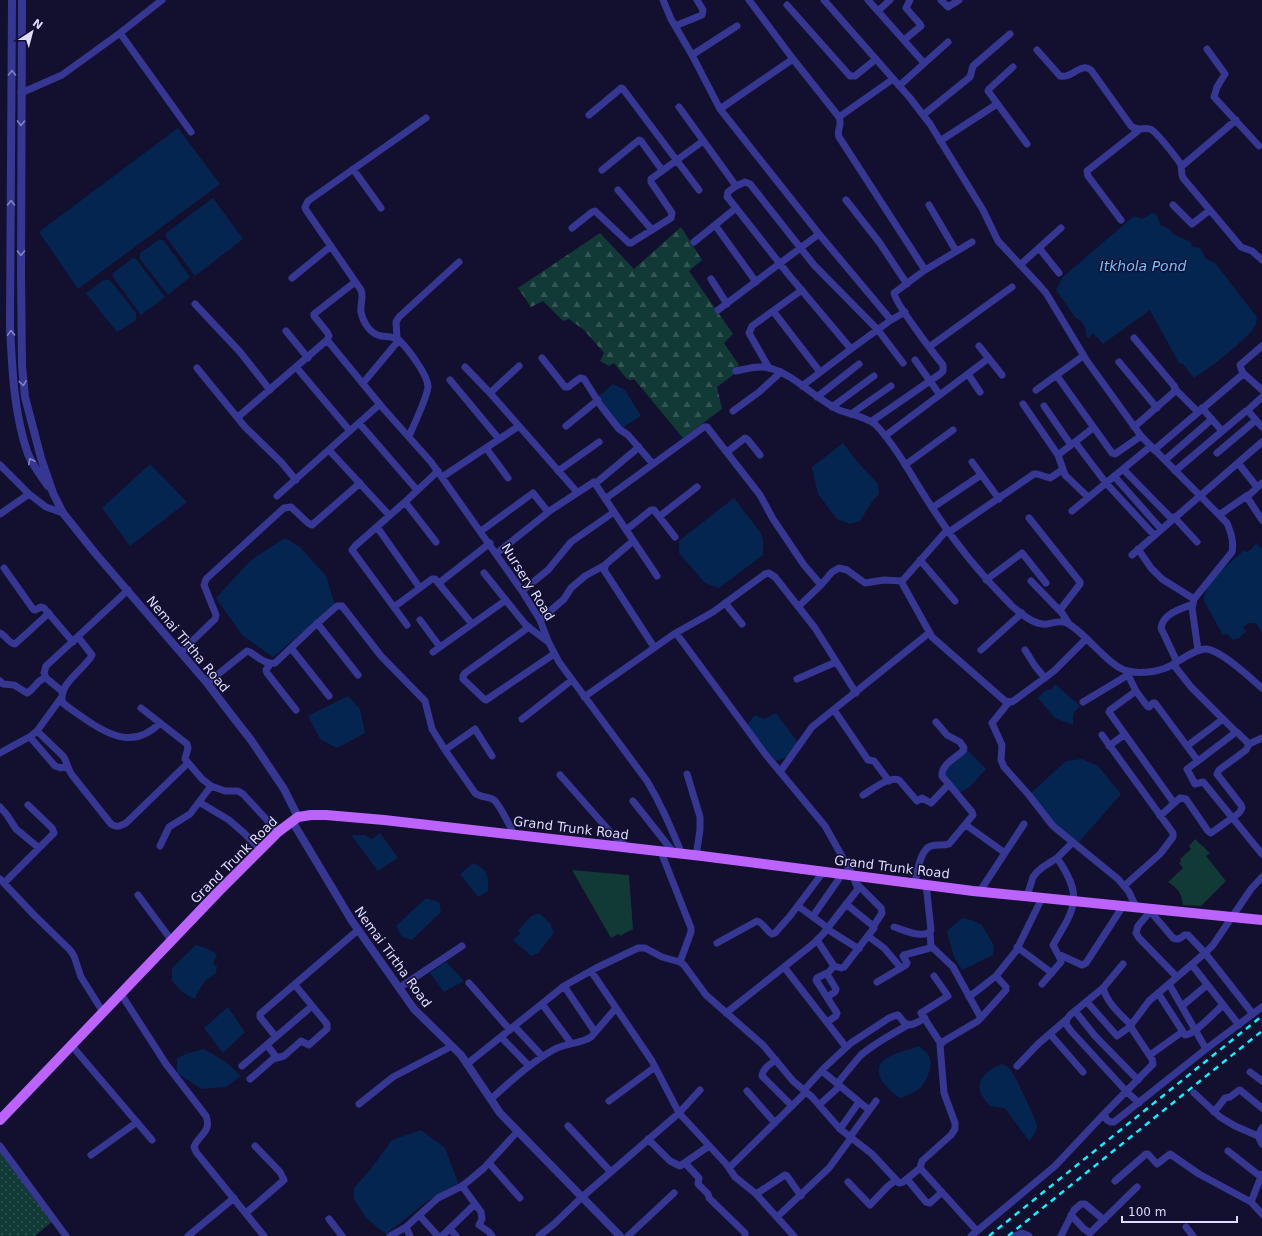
<svg xmlns="http://www.w3.org/2000/svg" width="1262" height="1236" viewBox="0 0 1262 1236" font-family="'DejaVu Sans',sans-serif">
<style>
.grass{fill:#113935}
.forest{fill:url(#forest-firs)}
.park{fill:url(#park-dots)}
.water{fill:#052551}
.lines{fill:none;stroke-linecap:round;stroke-linejoin:round}
.minor{stroke:#363792;stroke-width:7}
.tertiary{stroke:#363792;stroke-width:8}
.primary{stroke:#bc63ff;stroke-width:10}
.rail{stroke:#08f4ff;stroke-width:2.5;stroke-dasharray:6 5;stroke-linecap:butt}
.oneway{stroke:#8281c3}
.labels{text-anchor:middle;dominant-baseline:central;stroke-width:3;stroke-linejoin:round;paint-order:stroke}
.street-label{font-size:13px;fill:#dedcff;stroke:#130f2e}
.water-label{font-size:14px;font-style:italic;fill:#6ac3ff;stroke:#130f2e}
</style>
<defs>
<pattern id="forest-firs" width="22" height="20" patternUnits="userSpaceOnUse"><rect width="22" height="20" fill="#113935"/><path d="M5 1l3.5 6h-7zM16 11l3.5 6h-7z" fill="#335553"/></pattern>
<pattern id="park-dots" width="8" height="8" patternUnits="userSpaceOnUse"><rect width="8" height="8" fill="#113935"/><path d="M2 2h.1M6 6h.1" fill="none" stroke="#335553" stroke-width="1.8" stroke-linecap="round"/></pattern>
</defs>
<rect width="100%" height="100%" fill="#130f2e"/>
<path class="grass" d="M 1195,839 L 1210,853 L 1206,856 L 1226,881 L 1201,906 L 1183,905 C 1182,893 1177,888 1168,882 L 1183,868 L 1179,863 L 1181,861 L 1180,859 L 1191,849 L 1189,846 Z
M 572,870 L 629,875 L 633,929 L 620,936 L 619,934 L 611,938 Z"/>
<path class="forest" d="M 681,227 L 702,260 L 689,271 L 733,334 L 724,343 L 739,365 L 732,376 L 717,387 L 722,409 L 683,438 L 634,379 L 630,380 L 626,378 L 614,363 L 609,366 L 600,361 L 604,353 L 584,330 L 569,319 L 563,321 L 543,301 L 531,307 L 518,288 L 600,233 L 634,269 Z"/>
<path class="park" d="M 0,1150 L 53,1221 L 35,1236 L 0,1236 Z"/>
<path class="water" d="M 178,128 L 220,184 L 78,289 L 39,232 Z
M 213,198 L 243,239 L 195,276 L 166,237 L 166,233 Z
M 1152,213 L 1156,214 L 1161,226 C 1167,227 1170,228 1173,234 L 1191,242 L 1192,247 L 1200,248 L 1206,259 L 1215,263 L 1257,317 C 1256,320 1257,322 1256,324 C 1252,336 1206,371 1194,378 L 1183,364 L 1179,363 L 1150,310 L 1103,344 L 1093,333 L 1089,338 L 1087,337 L 1085,327 L 1082,322 L 1075,317 L 1056,290 L 1063,277 L 1134,216 L 1142,219 Z
M 160,239 L 164,241 L 190,277 L 168,295 L 140,259 L 140,253 Z
M 133,258 L 136,259 L 165,297 L 141,315 L 113,277 L 113,273 Z
M 104,280 L 110,280 L 136,313 L 136,320 L 117,332 L 86,293 Z
M 613,384 L 625,390 L 641,416 L 620,429 L 599,396 Z
M 843,443 L 855,459 L 878,484 L 879,494 L 871,503 L 860,521 L 850,524 L 837,519 L 818,494 L 812,467 Z
M 150,464 L 187,502 L 130,546 L 102,508 Z
M 734,498 L 760,532 L 763,539 L 763,555 L 719,588 L 705,583 L 679,553 L 679,541 Z
M 285,538 L 300,547 L 326,576 L 335,605 L 273,657 L 242,635 L 216,598 L 251,560 Z
M 1256,542 L 1259,547 L 1262,548 L 1262,633 L 1256,623 L 1249,623 L 1243,627 L 1246,631 L 1239,638 L 1233,640 L 1227,634 L 1223,635 L 1204,601 C 1204,582 1231,563 1244,550 L 1246,552 C 1251,551 1255,546 1256,542 Z
M 1055,684 L 1080,706 L 1073,714 L 1073,725 L 1055,718 L 1038,698 L 1046,690 L 1051,690 Z
M 348,696 L 360,709 L 365,733 L 337,748 L 320,739 L 308,716 Z
M 776,713 L 799,744 L 792,755 L 776,761 L 747,725 L 755,715 L 764,719 Z
M 966,749 L 986,769 L 970,787 L 959,793 L 946,777 L 945,772 L 948,765 Z
M 1082,759 L 1098,766 L 1121,794 L 1079,842 L 1056,828 L 1031,793 L 1066,761 Z
M 380,833 L 398,858 L 378,871 L 351,835 L 364,835 L 372,839 Z
M 473,863 C 488,870 489,875 488,891 L 478,897 L 460,874 Z
M 426,898 L 439,902 L 441,912 L 412,940 L 402,937 L 396,926 Z
M 539,913 L 550,923 L 554,933 L 538,953 L 531,956 L 513,940 L 520,934 L 518,931 L 530,917 Z
M 962,918 L 971,920 L 982,925 L 994,946 L 993,955 L 962,970 L 954,957 L 947,931 Z
M 196,945 L 206,948 L 217,954 L 213,964 L 217,966 L 216,973 L 205,981 L 194,999 L 182,992 L 172,981 L 172,968 Z
M 446,962 L 464,981 L 444,992 L 430,973 Z
M 228,1007 L 245,1032 L 223,1053 L 204,1028 Z
M 919,1046 L 928,1054 L 931,1062 C 928,1083 921,1092 900,1098 C 890,1091 869,1073 884,1060 C 893,1053 908,1050 919,1046 Z
M 204,1049 L 226,1062 L 241,1076 L 226,1087 L 201,1089 L 177,1073 L 177,1058 L 186,1054 Z
M 1002,1064 C 1004,1065 1008,1067 1010,1069 C 1013,1071 1037,1122 1037,1125 C 1037,1132 1033,1136 1029,1141 L 1005,1108 L 990,1106 C 987,1102 981,1096 980,1091 C 977,1076 991,1069 1002,1064 Z
M 421,1130 L 445,1148 L 458,1183 L 429,1200 L 386,1234 L 366,1218 L 354,1199 L 354,1188 L 370,1170 L 392,1140 Z"/>
<g class="lines">
<path class="minor" d="M 663,0 L 671,19 L 692,55 L 720,109 L 819,234 L 891,320 L 851,349 L 802,386
M 749,0 L 793,59 L 839,117 C 843,127 836,129 839,137 L 925,270
M 824,0 L 910,98 L 930,124 L 983,210 L 998,241 L 1039,285 L 1046,293 L 1087,361 L 1141,436 L 1227,523 C 1231,533 1234,541 1232,552 L 1194,599 L 1192,608 L 1198,650
M 868,0 L 924,63
M 941,0 L 948,7 L 959,0
M 787,5 L 850,76 L 855,76 L 876,59
M 878,11 L 890,0
M 675,26 L 702,15 L 703,10 L 697,0
M 120,33 L 191,132
M 904,40 L 921,26 L 920,24 L 906,8 L 910,0
M 1207,49 L 1225,74 L 1217,87 L 1214,97 L 1259,146
M 1037,50 L 1060,76 C 1072,79 1080,62 1091,70 L 1131,126 C 1138,132 1143,127 1150,129 C 1156,131 1175,156 1180,163 C 1183,168 1180,172 1183,178 L 1241,247 L 1252,251 L 1262,260
M 692,55 L 737,26
M 1013,67 L 989,89 L 988,91 L 1027,144
M 899,86 L 948,42
M 21,93 L 62,75 L 120,33 L 162,0
M 679,107 L 736,186
M 720,109 L 793,59
M 589,115 L 619,90 L 621,88 L 623,89 L 699,190
M 923,115 L 970,77 L 973,66 L 1010,34
M 839,117 L 893,79
M 940,141 L 997,104
M 1182,166 L 1236,120
M 353,169 L 381,208
M 602,170 L 639,140 L 641,141 L 662,170
M 618,190 L 652,230
M 846,200 L 879,242 L 907,284
M 929,205 L 956,251
M 1173,205 L 1192,224 L 1210,210
M 1121,220 L 1088,176 L 1087,171 L 1139,130
M 715,225 L 756,282
M 572,228 L 592,212 L 595,211 L 629,243 L 631,243 L 671,218 L 672,213 L 651,182 L 651,179 L 703,141
M 694,242 L 736,208
M 1039,248 L 1059,273
M 1020,265 L 1061,228
M 292,278 L 331,246
M 711,279 L 727,304
M 195,304 L 240,352 L 270,390
M 718,310 L 819,234
M 773,311 L 820,372
M 891,320 L 905,312
M 286,331 L 308,358
M 397,338 L 396,322 L 399,317 L 459,262
M 1134,338 L 1175,387 L 1174,392 L 1134,427
M 327,340 L 382,407 L 431,462 L 522,591 L 540,620 L 548,641 L 559,662 L 647,781 C 662,806 671,828 682,854
M 979,346 L 1002,375
M 929,347 L 1012,287
M 851,349 L 788,274 L 729,199 L 727,197 L 728,192 L 736,186 L 745,182 L 750,184 L 814,265 L 878,330 L 903,363
M 542,358 L 565,387 L 568,387 L 580,378 L 584,379 L 601,406 L 619,429 L 628,435 L 653,464
M 915,360 L 940,395
M 1119,362 L 1157,408
M 296,367 L 350,431
M 465,367 L 490,393 L 577,492
M 197,368 L 245,427 L 281,462 L 296,480
M 769,368 L 749,333 L 752,326 L 802,290
M 736,371 C 746,369 758,365 769,368 C 794,374 815,399 839,410 C 849,414 868,417 876,425 C 898,449 913,479 931,506 C 954,542 982,576 1012,606 C 1021,614 1035,626 1047,624 C 1054,623 1060,620 1067,623 C 1085,632 1110,668 1128,671 C 1140,674 1157,672 1168,667 C 1179,662 1195,648 1207,649 C 1223,652 1249,677 1262,688
M 1243,373 L 1262,390
M 968,374 L 980,392
M 1057,376 L 1112,453 L 1115,454 L 1141,436
M 450,380 L 499,439
M 363,383 L 399,340
M 1036,390 L 1083,356
M 1176,390 L 1198,412
M 490,393 L 519,366
M 817,397 L 859,364
M 1023,404 L 1058,455 L 1065,475 L 1088,497
M 1044,406 L 1071,445
M 832,407 L 874,376
M 1202,408 L 1222,431
M 733,411 L 759,392 L 781,372
M 1248,411 L 1250,408 L 1262,397
M 851,414 L 891,386
M 238,417 L 327,340 L 329,336 L 327,332 L 314,316 L 314,314 L 355,282
M 872,421 L 940,374 L 943,371 L 943,365 C 934,354 895,303 894,293 L 925,270 L 972,242
M 359,423 L 417,490
M 566,426 L 598,400
M 409,436 C 414,425 427,397 428,387 C 428,375 408,349 399,340 C 393,336 388,337 381,336 C 370,334 363,322 361,312 C 360,304 364,297 361,290 L 306,210 L 305,207 L 308,201 L 426,118
M 885,436 L 989,358
M 1075,442 L 1106,483 L 1154,535
M 486,448 L 508,478
M 329,450 L 389,515
M 1154,450 L 1243,374 L 1240,365 L 1262,346
M 727,452 L 745,438 L 748,440 L 760,455
M 1217,453 L 1256,420
M 1058,455 L 1093,428
M 1165,460 L 1212,419
M 972,462 L 999,499
M 1238,463 L 1257,487
M 0,465 L 29,494 L 46,507 L 63,513
M 905,465 L 953,430
M 1123,469 L 1172,519
M 558,471 L 599,442
M 1175,471 L 1246,411 L 1249,412 L 1262,427
M 1114,476 L 1161,529
M 442,477 L 519,426
M 596,483 L 639,447
M 1262,483 L 1247,497 L 1262,520
M 277,496 L 380,404
M 605,499 L 704,427 L 707,427 L 760,495 L 773,519 L 804,565 L 821,585
M 405,502 L 436,542
M 932,508 L 981,475
M 1072,511 L 1151,446
M 0,514 L 29,494
M 1219,515 L 1248,495
M 660,516 L 697,487
M 1174,517 L 1197,542
M 1029,518 L 1080,582 L 1080,584 L 1060,610 L 1069,624
M 377,527 L 420,588
M 626,530 L 651,510 L 654,510 L 675,537
M 947,530 L 903,580 L 902,583 L 932,637 L 1005,701 L 1012,702 L 1054,671 L 1086,639
M 481,531 L 533,493 L 548,512
M 949,532 L 1034,474 L 1037,474 L 1050,478 L 1062,470
M 633,541 L 606,564 L 604,570 L 654,647
M 1138,549 L 1151,568 L 1162,579 L 1194,599
M 497,553 L 551,510 L 594,482 L 657,576
M 1132,555 L 1262,442
M 920,560 L 955,601
M 4,568 L 33,609 L 35,610 L 41,607 L 44,608 L 73,642
M 484,573 L 525,624 L 531,629 L 547,641
M 986,580 L 1022,553 L 1046,583
M 1031,581 L 1060,611
M 439,583 L 490,543
M 522,591 L 548,570 L 571,542 L 614,512
M 725,603 L 742,624
M 799,606 L 821,585 L 832,572 L 839,568 L 847,570 L 865,583 L 884,580 L 902,581
M 394,607 L 432,579 L 435,579 L 472,624
M 420,620 L 440,647
M 540,620 L 564,599 L 571,588 L 585,576 L 605,565
M 317,623 L 358,675
M 407,625 L 352,550 L 355,546 L 405,502 L 438,471
M 529,627 L 465,673 L 463,676 L 463,679 L 484,699 L 486,700 L 554,654
M 0,633 C 6,635 8,643 15,644 L 49,613
M 676,633 L 766,755 L 825,826 L 852,874 L 858,889 L 823,934 L 813,944 L 726,1013
M 78,637 L 92,655 C 85,669 56,685 63,703 C 70,709 78,714 85,719 C 111,737 135,748 160,723
M 291,648 L 329,696
M 981,650 L 1022,613
M 1025,650 L 1035,666 L 1045,678
M 181,652 L 215,619 L 216,615 L 204,585 L 206,579 L 284,508 L 291,507 L 308,523 L 312,525 L 360,483
M 433,652 L 506,600
M 1177,662 L 1161,628 C 1163,613 1181,609 1193,604
M 270,664 L 266,670 L 267,673 L 296,710
M 1173,664 L 1191,687 L 1236,732
M 1126,671 L 1136,691 L 1147,706 L 1149,707 L 1153,703 L 1155,703 L 1198,761 L 1236,732 L 1238,733 L 1249,744 L 1262,738
M 46,678 L 44,673 L 46,666 L 128,590
M 797,679 L 836,662
M 0,681 L 3,684 L 14,685 L 27,693 C 35,689 37,679 46,678 L 63,692
M 207,683 L 247,651 L 250,652 C 258,657 266,665 275,663 L 311,629 L 337,606 L 342,606 L 381,656 L 425,701 L 432,729 L 445,750 L 475,793 C 481,798 488,796 494,800 C 500,805 510,827 514,834
M 1136,691 L 1110,710 L 1109,712 L 1174,803
M 584,697 L 674,634 L 713,612 L 765,574 L 769,573 L 775,577 L 815,628 L 856,693
M 1009,702 L 992,723 L 1002,745 L 1001,760 L 1004,767 L 1028,794 L 1053,826 L 1118,879 L 1129,892 L 1136,907
M 1083,702 L 1128,675
M 141,708 L 187,744 L 188,748 L 185,759 L 202,779 L 211,786 L 225,791 L 238,791 L 243,794 L 278,832
M 834,710 L 868,760 L 874,761 L 889,781
M 522,719 L 572,680
M 37,731 L 63,756 C 67,761 67,768 72,775 L 111,824 C 117,828 120,826 126,823 L 188,763
M 1102,735 L 1173,833 L 1173,837 L 1160,854 L 1124,886
M 30,737 L 55,766 L 61,768 L 67,766
M 1109,746 L 1125,734
M 1187,746 L 1223,719
M 445,750 L 475,729 L 492,756
M 0,753 L 31,736 L 37,731 L 61,698
M 1198,761 L 1187,769 L 1195,784 L 1203,782 L 1204,783 L 1262,854
M 780,772 L 812,727 L 929,633
M 687,774 L 700,817 L 700,830 L 696,856
M 560,775 L 612,834 L 626,846
M 863,795 C 872,790 888,776 899,780 L 917,801 L 922,798 L 931,803 L 949,784
M 633,801 L 674,853
M 199,802 L 229,820 L 244,833 L 261,850
M 0,807 L 7,815 L 16,829 L 39,848
M 1160,816 L 1180,798 L 1186,799 L 1208,831 L 1211,833 L 1239,813 L 1242,808 L 1241,805 L 1217,774 L 1219,770 L 1246,750 L 1249,744
M 966,825 L 1005,853
M 160,846 L 169,827 L 190,814 L 211,786
M 661,852 L 691,928 L 691,932 L 680,962
M 0,879 L 33,914 L 70,950 L 74,956 L 81,977 L 103,1012
M 4,883 L 54,833 L 52,828 L 28,805
M 856,883 L 881,908 L 882,913 L 873,927
M 915,883 C 917,873 920,849 931,846 C 937,844 943,846 949,844 L 973,815 L 972,812 L 942,776 C 941,765 955,758 963,751 L 964,748 L 960,742 L 947,735 L 936,722
M 980,891 L 1024,824
M 138,895 L 172,941
M 1027,896 L 1033,877 L 1037,872 L 1043,867 L 1057,858 L 1072,843
M 798,906 L 828,928
M 1152,909 L 1138,926 L 1136,933 L 1139,938 L 1177,977
M 1150,911 L 1173,938 C 1179,941 1181,937 1185,935 L 1188,935 L 1205,953 L 1253,1014
M 813,916 L 843,873
M 894,927 C 904,930 924,940 931,930 L 926,884
M 827,929 L 859,949
M 868,936 L 884,948 L 901,968
M 817,940 L 834,966 L 827,974 L 836,989 L 835,992 L 827,997
M 717,943 L 757,921 C 764,923 766,931 772,934 L 775,933 L 790,916 L 824,871
M 931,946 L 953,967 L 981,1018
M 1017,947 L 1052,973
M 1058,954 L 1082,965 L 1086,963 L 1123,906
M 1123,964 L 1103,988 L 1070,1015 L 1067,1019 L 1066,1024 L 1071,1031 L 1126,1091 L 1139,1103
M 1192,965 L 1239,1025
M 834,966 L 841,968 L 844,967 L 874,928 L 872,925 L 846,904
M 784,967 L 846,1047
M 591,971 L 652,1061 L 679,1113 L 727,1165 L 735,1177 L 755,1193 L 794,1236
M 934,976 L 948,996 L 921,1013 L 939,1041 L 941,1043
M 877,982 L 906,965 L 907,963 L 903,956 L 904,955 L 930,948 L 931,946 L 930,933
M 469,983 L 510,1030
M 1042,984 L 1061,962 L 1061,960 L 1053,945 C 1075,908 1084,897 1057,858
M 1169,984 L 1206,1049
M 564,986 L 595,1032
M 399,988 L 462,946
M 1103,988 C 1108,1004 1119,1013 1131,1025
M 1158,993 L 1185,1035 C 1194,1035 1215,1012 1223,1005
M 121,994 L 166,1064 L 206,1116 C 212,1132 199,1134 194,1147 L 196,1152 L 264,1236
M 969,997 L 996,976
M 1087,1002 L 1117,1036 L 1131,1026
M 542,1004 L 571,1043
M 1182,1006 L 1207,985
M 1075,1011 L 1095,1036 L 1138,1080
M 827,1022 L 836,1016 L 837,1013 L 816,980 L 817,978 L 827,973
M 514,1026 L 542,1056
M 1050,1034 L 1083,1072
M 276,1037 L 260,1017 L 260,1014 L 358,930
M 501,1037 L 529,1066
M 267,1045 L 277,1058
M 72,1046 L 152,1140
M 1150,1055 L 1182,1032
M 776,1060 C 770,1064 763,1068 762,1076 L 792,1106
M 467,1064 L 564,986 L 596,968 L 638,948 L 645,948 L 662,957 L 680,962 L 684,965 L 706,995 L 763,1045 L 793,1081 L 812,1097 L 840,1129 L 872,1154 L 899,1183 L 903,1182 L 919,1169 L 921,1169 L 977,1231
M 242,1066 L 312,1006
M 1017,1066 L 1038,1044 L 1067,1019
M 822,1071 L 869,1110
M 1250,1072 L 1262,1081
M 250,1079 L 273,1059 L 284,1056 L 301,1041 L 309,1045 L 327,1029 L 327,1024 L 295,985
M 837,1084 C 845,1074 853,1064 861,1055 C 875,1043 892,1034 908,1025
M 804,1090 L 825,1067 L 851,1043 L 889,1018 L 894,1016 L 898,1015 C 901,1018 902,1021 905,1023 C 911,1028 919,1021 925,1018
M 747,1091 L 775,1123
M 1194,1093 L 1220,1117 L 1235,1126 L 1258,1136
M 491,1099 C 511,1081 531,1062 555,1049 C 567,1043 580,1044 591,1037 L 616,1008
M 609,1101 L 655,1067
M 359,1104 L 393,1077 L 452,1046
M 819,1105 L 840,1086
M 1214,1112 L 1225,1098 L 1230,1097 L 1238,1091 L 1240,1090 L 1262,1108
M 1104,1114 L 1107,1120 L 1111,1122 L 1114,1122 L 1206,1049 L 1262,1007
M 568,1126 L 611,1172
M 1262,1128 L 1258,1136 L 1262,1144
M 840,1129 L 859,1102
M 850,1137 L 876,1101
M 648,1139 L 670,1161 L 680,1166 L 709,1146
M 0,1146 L 66,1236
M 1228,1151 L 1261,1177
M 91,1155 L 137,1122
M 489,1163 L 520,1198
M 685,1163 L 699,1178 L 698,1184 L 708,1194 L 709,1198 L 745,1233 L 745,1236
M 729,1168 L 806,1092
M 920,1168 L 922,1161 L 951,1135 L 955,1129 L 955,1123 L 944,1093 L 940,1045 L 944,1041 L 978,1021 L 1006,990 L 1006,987 L 996,976 L 1016,951 L 1042,898
M 1262,1174 L 1251,1202 L 1262,1214
M 907,1179 L 926,1202 L 930,1203 L 942,1192
M 1115,1181 L 1146,1154 L 1148,1154 L 1157,1164 L 1170,1154 L 1199,1174 L 1251,1202
M 848,1182 L 870,1205 L 887,1187 L 896,1180
M 462,1186 L 481,1212 L 482,1219 L 479,1225 L 489,1232 L 492,1236
M 756,1194 L 785,1175 L 787,1176 L 801,1196
M 246,1213 L 284,1180 L 280,1172 L 255,1146
M 419,1215 L 438,1236
M 1071,1215 L 1084,1229 L 1090,1233 L 1137,1187
M 777,1217 L 829,1168 L 851,1138
M 329,1219 L 342,1236
M 406,1227 L 410,1236
M 1186,1227 L 1193,1236
M 450,1229 L 456,1236
M 188,1236 L 234,1198
M 390,1236 L 406,1227 L 438,1198 L 462,1186 L 471,1179 L 484,1168 L 518,1131
M 442,1236 L 475,1204
M 539,1236 L 554,1224 L 582,1197 L 679,1113 L 700,1090
M 628,1236 L 674,1193
M 971,1236 L 1055,1166 L 1104,1114 L 1153,1064 L 1152,1059 L 1132,1029 L 1131,1025 L 1149,1001 L 1205,953 L 1213,945 L 1251,889 L 1262,877
M 1015,1236 L 1022,1233 L 1029,1236
M 1061,1236 L 1074,1210 L 1081,1204 L 1085,1204 L 1104,1220"/>
<path class="tertiary" d="M 12,0 L 10,326 C 12,368 14,415 28,454 C 33,466 41,476 48,486
M 22,0 L 21,275 L 22,366 L 25,397 L 41,458 L 53,493 L 63,513 L 95,553 L 207,683 L 233,717 L 251,740 L 284,789 L 298,817
M 292,821 L 352,921 L 414,1009 L 461,1055 L 500,1113 L 620,1236"/>
<path class="primary" d="M 0,1120 L 218,892 L 278,832 L 298,817 L 311,815 L 326,815 L 384,820 L 702,856 L 973,891 L 1262,920"/>
<path class="rail" d="M 989,1236 L 1262,1016
M 1008,1236 L 1262,1031"/>
</g>
<defs><path id="oneway-chevron" d="M-2-3.5L2.5 0L-2 3.5" fill="none" stroke-width="1.6" stroke-linecap="round" stroke-linejoin="round"/></defs>
<g class="oneway">
<use href="#oneway-chevron" transform="translate(12 73) rotate(-90)"/>
<use href="#oneway-chevron" transform="translate(21 123) rotate(90)"/>
<use href="#oneway-chevron" transform="translate(11 203) rotate(-90)"/>
<use href="#oneway-chevron" transform="translate(21 253) rotate(90)"/>
<use href="#oneway-chevron" transform="translate(11 333) rotate(-92)"/>
<use href="#oneway-chevron" transform="translate(23 383) rotate(83)"/>
<use href="#oneway-chevron" transform="translate(31 461) rotate(-117)"/>
</g>
<g class="labels">
<g class="street-label">
<text transform="translate(528 582) rotate(58)">Nursery Road</text>
<text transform="translate(188 644) rotate(50)">Nemai Tirtha Road</text>
<text transform="translate(571 828) rotate(7)">Grand Trunk Road</text>
<text transform="translate(234 860) rotate(-45)">Grand Trunk Road</text>
<text transform="translate(892 867) rotate(7)">Grand Trunk Road</text>
<text transform="translate(393 957) rotate(54)">Nemai Tirtha Road</text>
</g>
<g class="water-label">
<text x="1143" y="266">Itkhola Pond</text>
</g>
</g>
<g transform="translate(32 32) rotate(36)" stroke="#130f2e" stroke-width="3" paint-order="stroke">
<path d="M0-3L7 15L0 10L-7 15Z" fill="#dedcff"/>
<text y="-6" font-size="11" font-weight="bold" text-anchor="middle" fill="#dedcff">N</text>
</g>
<path d="M1122 1216v6h115v-6" fill="none" stroke="#dedcff" stroke-width="2"/>
<text x="1128" y="1216" font-size="12" fill="#dedcff" stroke="#130f2e" stroke-width="3" paint-order="stroke">100 m</text>
</svg>
